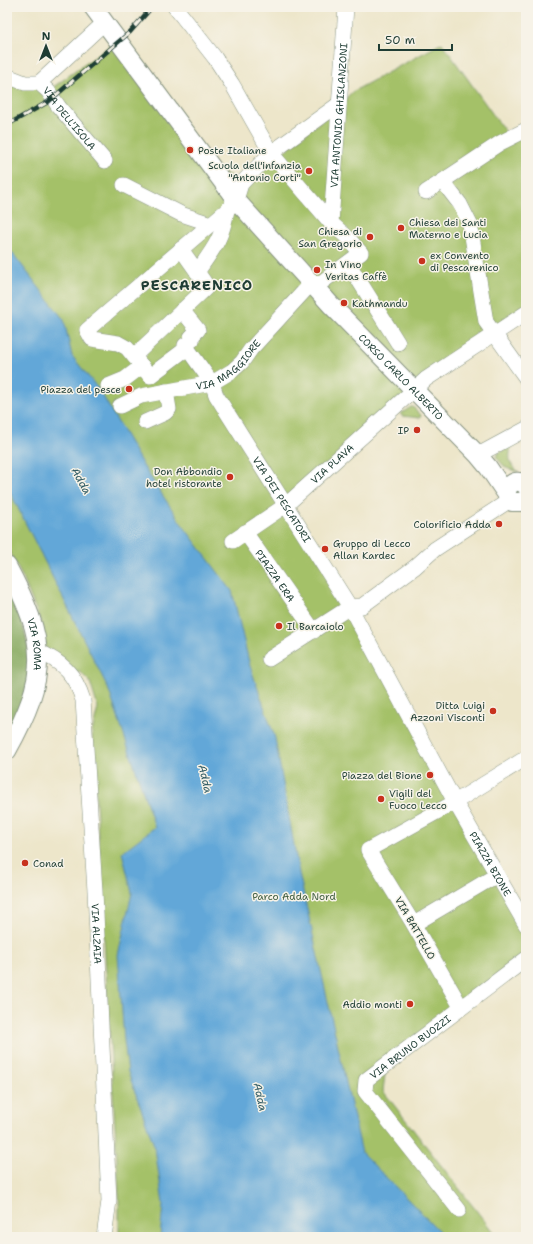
<svg xmlns="http://www.w3.org/2000/svg" width="533" height="1244" viewBox="0 0 533 1244" font-family="'Shantell Sans',sans-serif">
<style>
.green{fill:#a4c168;stroke:#627f4e}
.forest{fill:#83a75c;stroke:#517248}
.water{fill:#62a7d8;stroke:#407286}
.lines{fill:none;stroke-linecap:round;stroke-linejoin:round}
.minor-casing{stroke:#86927f;stroke-width:16}
.major-casing{stroke:#86927f;stroke-width:20}
.minor{stroke:#fff;stroke-width:15}
.major{stroke:#fff;stroke-width:18}
.rail-casing{stroke:#1f3d34;stroke-width:4.5}
.rail{stroke:#f7f3e8;stroke-width:3;stroke-dasharray:9;stroke-linecap:butt}
.poi-dot{fill:#c8321e;stroke:#f7f3e8;stroke-width:1.5}
.labels{text-anchor:middle;dominant-baseline:central;stroke-width:3;stroke-linejoin:round;paint-order:stroke}
.street-label{font-size:10px;fill:#1f3d34;stroke:#f7f3e8}
.poi-label{font-size:10px;fill:#1f3d34;stroke:#f7f3e8;text-anchor:start}
.park-label{font-size:10px;fill:#405e41;stroke:#f7f3e8}
.water-label{font-size:11px;font-style:italic;fill:#335d65;stroke:#f7f3e8}
.district-label{font-size:14px;font-weight:bold;letter-spacing:1px;fill:#1f3d34;stroke:#f7f3e8}
</style>
<rect width="100%" height="100%" fill="#f7f3e8"/>
<filter id="ink" filterUnits="userSpaceOnUse"><feTurbulence type="fractalNoise" baseFrequency=".025" numOctaves="2"/><feDisplacementMap in="SourceGraphic" scale="8" xChannelSelector="R" yChannelSelector="G"/><feConvolveMatrix kernelMatrix="1 2 1 2 8 2 1 2 1" color-interpolation-filters="sRGB"/></filter>
<filter id="wash" filterUnits="userSpaceOnUse"><feTurbulence type="fractalNoise" baseFrequency=".012" numOctaves="4" result="noise"/><feDisplacementMap in="SourceGraphic" scale="16" xChannelSelector="R" yChannelSelector="G"/><feGaussianBlur stdDeviation="0.9" result="paint"/><feColorMatrix in="noise" values="0 0 0 0 0 0 0 0 0 0 0 0 0 0 0 0 0 1.4 0 .05"/><feComposite in="paint" operator="in"/></filter>
<g filter="url(#wash)">
<rect width="100%" height="100%" fill="#ede6ca"/>
<path class="green" d="M 114,43 L 214,168 L 246,183 L 334,110 L 352,92 L 442,43 L 509,137 L 526,127 L 526,316 L 400,401 L 288,505 L 526,927 L 526,958 L 386,1066 L 383,1091 L 497,1237 L 119,1237 L 119,1196 L 92,732 L 98,708 L 90,682 L 78,670 L 79,680 L 46,648 L 40,620 L 23,578 L 7,547 L 7,80 L 52,88 Z
M 411,407 L 413,407 L 421,415 L 420,418 L 402,416 L 400,414 Z
M 511,446 C 509,459 508,464 519,472 L 506,468 L 496,457 L 498,453 Z"/>
<path class="forest" d="M 7,584 C 23,621 37,656 24,696 C 20,709 13,721 7,733 Z"/>
<path class="water" d="M 7,246 L 64,320 L 72,356 L 100,391 L 145,469 L 181,523 L 232,591 L 250,666 L 275,738 L 299,873 L 362,1153 L 445,1237 L 160,1237 L 163,1204 L 155,1148 L 128,1072 L 124,1040 L 118,955 L 132,893 L 122,852 L 155,827 L 108,688 L 7,486 Z"/>
</g>
<g filter="url(#ink)">
<g class="lines">
<g class="minor-casing">
<g id="minor">
<path id="s1" d="M 7,76 L 25,83 L 39,83 L 48,91 L 59,107 L 105,161"/>
<path d="M 39,83 L 104,23"/>
<path d="M 443,182 L 460,204 L 470,224 L 486,322 L 526,378"/>
<path d="M 124,185 L 181,214 L 211,224"/>
<path d="M 426,192 L 500,143 L 526,130"/>
<path id="s2" d="M 331,223 L 346,7"/>
<path d="M 348,263 L 398,343"/>
<path d="M 197,272 C 214,248 222,239 227,210"/>
<path id="s3" d="M 182,310 L 198,330 L 191,337 L 192,340 L 185,345 L 212,383 L 216,395 L 350,607 L 455,802 L 526,925"/>
<path d="M 187,348 L 150,376 L 127,348 L 118,343 L 92,339 L 87,330 L 227,210 L 236,200 L 241,184 L 271,153 L 339,104"/>
<path d="M 134,356 L 206,288 L 205,283 L 181,249"/>
<path d="M 108,386 L 125,379 L 142,366"/>
<path id="s4" d="M 120,406 L 141,396 L 212,383 L 232,371 L 242,362 L 251,349 L 307,288 L 322,282 L 361,253 L 347,237 L 331,223 L 271,153 L 232,84 L 215,58 L 175,7"/>
<path d="M 145,422 L 165,413 L 169,409 L 166,391"/>
<path d="M 478,455 L 526,429"/>
<path id="s5" d="M 245,532 L 314,631"/>
<path id="s6" d="M 233,541 L 286,505 L 426,379 L 526,313"/>
<path id="s7" d="M 38,651 C 62,662 75,674 83,700 L 95,891 L 109,1201 L 104,1237"/>
<path d="M 269,659 L 350,607 L 362,606 L 415,567 L 435,549 L 507,502 L 507,495"/>
<path d="M 414,924 L 497,875"/>
<path d="M 461,1007 L 411,920 L 368,850 L 455,802 L 526,758"/>
<path id="s8" d="M 459,1210 L 365,1091 L 366,1080 L 526,959"/>
</g>
</g>
<g class="major-casing">
<g id="major">
<path id="s9" d="M 93,7 L 236,200 L 331,305 L 478,455 L 488,467 L 507,495"/>
<path d="M 526,486 C 515,473 498,493 512,502 L 521,502 L 526,499"/>
<path id="s10" d="M 7,566 C 48,642 49,675 7,751"/>
</g>
</g>
<use href="#minor" class="minor"/>
<use href="#major" class="major"/>
<g class="rail-casing">
<path id="rail" d="M 7,125 L 48,102 L 130,32 L 152,7"/>
</g>
<use href="#rail" class="rail"/>
</g>
</g>
<g class="poi-dot">
<circle cx="190" cy="150" r="4"/>
<circle cx="309" cy="171" r="4"/>
<circle cx="401" cy="228" r="4"/>
<circle cx="370" cy="237" r="4"/>
<circle cx="422" cy="261" r="4"/>
<circle cx="317" cy="270" r="4"/>
<circle cx="344" cy="303" r="4"/>
<circle cx="129" cy="389" r="4"/>
<circle cx="417" cy="430" r="4"/>
<circle cx="230" cy="477" r="4"/>
<circle cx="499" cy="524" r="4"/>
<circle cx="325" cy="549" r="4"/>
<circle cx="279" cy="626" r="4"/>
<circle cx="493" cy="711" r="4"/>
<circle cx="430" cy="775" r="4"/>
<circle cx="381" cy="799" r="4"/>
<circle cx="25" cy="863" r="4"/>
<circle cx="410" cy="1004" r="4"/>
</g>
<g class="labels">
<g class="street-label">
<text stroke="none"><textPath href="#s2" startOffset="108">VIA ANTONIO GHISLANZONI</textPath></text>
<text stroke="none"><textPath href="#s1" startOffset="80">VIA DELL'ISOLA</textPath></text>
<text stroke="none"><textPath href="#s4" startOffset="119">VIA MAGGIORE</textPath></text>
<text stroke="none"><textPath href="#s9" startOffset="482">CORSO CARLO ALBERTO</textPath></text>
<text stroke="none"><textPath href="#s6" startOffset="126">VIA PLAVA</textPath></text>
<text stroke="none"><textPath href="#s3" startOffset="230">VIA DEI PESCATORI</textPath></text>
<text stroke="none"><textPath href="#s5" startOffset="53">PIAZZA ERA</textPath></text>
<text stroke="none"><textPath href="#s10" startOffset="84">VIA ROMA</textPath></text>
<text stroke="none"><textPath href="#s3" startOffset="650">PIAZZA BIONE</textPath></text>
<text transform="translate(415 928) rotate(60)">VIA BATTELLO</text>
<text stroke="none"><textPath href="#s7" startOffset="303">VIA ALZAIA</textPath></text>
<text stroke="none"><textPath href="#s8" startOffset="218">VIA BRUNO BUOZZI</textPath></text>
</g>
<g class="poi-label">
<text x="198" y="150">Poste Italiane</text>
<text x="301" y="165" text-anchor="end">Scuola dell'infanzia<tspan x="301" dy="12">"Antonio Corti"</tspan></text>
<text x="409" y="222">Chiesa dei Santi<tspan x="409" dy="12">Materno e Lucia</tspan></text>
<text x="362" y="231" text-anchor="end">Chiesa di<tspan x="362" dy="12">San Gregorio</tspan></text>
<text x="430" y="255">ex Convento<tspan x="430" dy="12">di Pescarenico</tspan></text>
<text x="325" y="264">In Vino<tspan x="325" dy="12">Veritas Caffè</tspan></text>
<text x="352" y="303">Kathmandu</text>
<text x="121" y="389" text-anchor="end">Piazza del pesce</text>
<text x="409" y="430" text-anchor="end">IP</text>
<text x="222" y="471" text-anchor="end">Don Abbondio<tspan x="222" dy="12">hotel ristorante</tspan></text>
<text x="491" y="524" text-anchor="end">Colorificio Adda</text>
<text x="333" y="543">Gruppo di Lecco<tspan x="333" dy="12">Allan Kardec</tspan></text>
<text x="287" y="626">Il Barcaiolo</text>
<text x="485" y="705" text-anchor="end">Ditta Luigi<tspan x="485" dy="12">Azzoni Visconti</tspan></text>
<text x="422" y="775" text-anchor="end">Piazza del Bione</text>
<text x="389" y="793">Vigili del<tspan x="389" dy="12">Fuoco Lecco</tspan></text>
<text x="33" y="863">Conad</text>
<text x="402" y="1004" text-anchor="end">Addio monti</text>
</g>
<g class="park-label">
<text x="294" y="896">Parco Adda Nord</text>
</g>
<g class="water-label">
<text transform="translate(81 481) rotate(61)">Adda</text>
<text transform="translate(205 779) rotate(77)">Adda</text>
<text transform="translate(260 1097) rotate(78)">Adda</text>
</g>
<g class="district-label">
<text x="197" y="285">PESCARENICO</text>
</g>
</g>
<rect width="533" height="1244" fill="none" stroke="#f7f3e8" stroke-width="24"/>
<g transform="translate(46 46)" stroke="#f7f3e8" stroke-width="3" paint-order="stroke">
<path d="M0-3L7 15L0 10L-7 15Z" fill="#1f3d34"/>
<text y="-6" font-size="11" font-weight="bold" text-anchor="middle" fill="#1f3d34">N</text>
</g>
<path d="M379 44v6h73v-6" fill="none" stroke="#1f3d34" stroke-width="2"/>
<text x="385" y="44" font-size="12" fill="#1f3d34" stroke="#f7f3e8" stroke-width="3" paint-order="stroke">50 m</text>
</svg>
